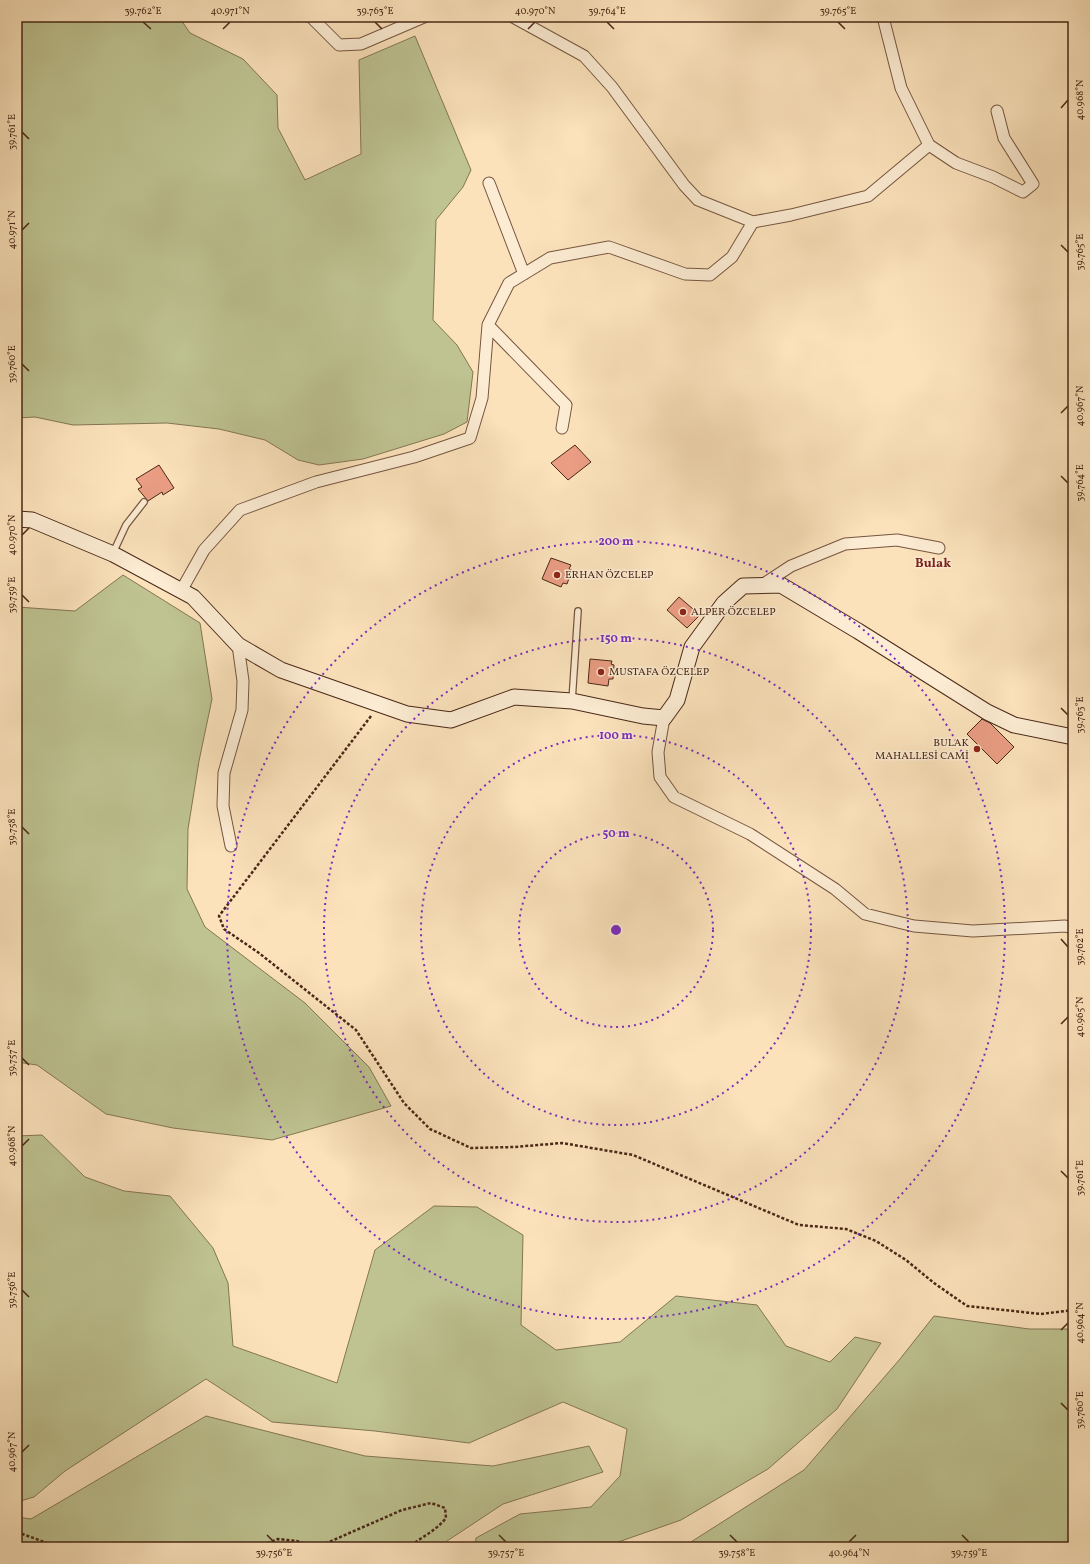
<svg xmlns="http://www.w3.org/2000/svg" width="1090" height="1564" viewBox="0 0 1090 1564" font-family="Vollkorn,serif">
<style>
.green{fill:#bec391;stroke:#847654}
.building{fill:#ea9d83;stroke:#4a2817}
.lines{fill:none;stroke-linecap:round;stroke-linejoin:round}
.lane-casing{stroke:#765640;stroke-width:8}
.street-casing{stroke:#765640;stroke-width:13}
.secondary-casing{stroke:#4a2817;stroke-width:17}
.path{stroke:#4a2817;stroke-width:2.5;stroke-dasharray:3 2;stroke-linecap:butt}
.lane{stroke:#fcecd3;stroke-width:5.5}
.street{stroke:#fcecd3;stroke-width:11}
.secondary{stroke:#fcecd3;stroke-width:15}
.ticks{fill:none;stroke:#4a2817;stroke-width:1.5}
.ring{fill:none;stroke:#7b2cbf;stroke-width:2;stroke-dasharray:2 4}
.poi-dot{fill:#8f2418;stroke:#fcecd3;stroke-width:1.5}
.labels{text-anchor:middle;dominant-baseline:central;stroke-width:3;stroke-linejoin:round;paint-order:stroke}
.poi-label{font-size:11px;fill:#4a2817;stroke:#fcecd3;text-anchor:start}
.quarter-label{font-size:13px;font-weight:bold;fill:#7a1f14;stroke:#fcecd3}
.centre{fill:#7b2cbf;stroke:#fcecd3;stroke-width:2}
.ring-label{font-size:12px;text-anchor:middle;font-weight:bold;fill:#7b2cbf;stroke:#fcecd3;stroke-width:3;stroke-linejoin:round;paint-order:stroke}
.neatline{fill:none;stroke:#4a2817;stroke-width:1.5}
.ticks-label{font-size:10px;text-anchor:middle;fill:#4a2817}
</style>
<rect width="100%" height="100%" fill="#fbe2bb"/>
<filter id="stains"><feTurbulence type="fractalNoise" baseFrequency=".005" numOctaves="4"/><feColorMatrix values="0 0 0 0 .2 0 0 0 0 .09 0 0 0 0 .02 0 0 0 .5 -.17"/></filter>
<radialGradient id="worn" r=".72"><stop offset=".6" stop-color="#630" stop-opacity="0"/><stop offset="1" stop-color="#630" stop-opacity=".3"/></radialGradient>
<path class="green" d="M 17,17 L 179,17 L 190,33 L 243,59 L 277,95 L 278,128 L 305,180 L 361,154 L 359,60 L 415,36 L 471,170 L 463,187 L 436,220 L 433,320 L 457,345 L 473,372 L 467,422 L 444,434 L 363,459 L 319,465 L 298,460 L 265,440 L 219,429 L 167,423 L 73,425 L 35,417 L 17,418 Z
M 123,575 L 200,623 L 212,699 L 199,761 L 188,829 L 187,889 L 205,927 L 305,1003 L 369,1067 L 391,1106 L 272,1140 L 173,1128 L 106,1114 L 37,1065 L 17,1062 L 17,607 L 75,611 Z
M 42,1135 L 85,1177 L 124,1191 L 170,1196 L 213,1248 L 228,1283 L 233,1346 L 337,1383 L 375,1250 L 434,1206 L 477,1207 L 523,1235 L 521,1325 L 556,1350 L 620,1342 L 676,1296 L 757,1305 L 786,1346 L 830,1362 L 855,1337 L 881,1343 L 837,1409 L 768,1469 L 681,1520 L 604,1547 L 475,1547 L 476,1538 L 520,1514 L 591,1507 L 620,1476 L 627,1429 L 563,1402 L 469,1443 L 375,1431 L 272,1422 L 206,1379 L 65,1471 L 34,1497 L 17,1502 L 17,1136 Z
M 934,1316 L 1029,1329 L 1073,1329 L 1073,1547 L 683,1547 L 804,1470 L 900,1359 Z
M 206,1416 L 365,1456 L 493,1466 L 589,1446 L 603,1472 L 503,1504 L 438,1547 L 17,1547 L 17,1517 L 31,1519 Z"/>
<path class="building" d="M 575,445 L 591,462 L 568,480 L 551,463 Z
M 159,465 L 174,488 L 163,495 L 162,492 L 148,501 L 138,489 L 142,487 L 136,479 Z
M 551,558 L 571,565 L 569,569 L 572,570 L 567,584 L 563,583 L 561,587 L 542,579 Z
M 679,597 L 700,615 L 687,628 L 667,610 Z
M 590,659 L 612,661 L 611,664 L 614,665 L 613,679 L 609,679 L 608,686 L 588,683 Z
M 982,719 L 990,723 L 1014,747 L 997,764 L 967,734 Z"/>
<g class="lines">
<g class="lane-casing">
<path id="lane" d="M 113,553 L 126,525 L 144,502
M 572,701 L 578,611"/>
</g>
<g class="street-casing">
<path id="street" d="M 311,17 L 339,45 L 361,44 L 424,17
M 513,17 L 584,56 L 612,87 L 684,185 L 698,200 L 753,222
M 883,17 L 901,88 L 929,145
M 489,183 L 524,274
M 488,325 L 566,405 L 562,428
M 762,585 L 791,566 L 845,544 L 897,540 L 939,548
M 181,591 L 204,550 L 240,510 L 316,482 L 414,457 L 470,438 L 482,398 L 488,325 L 509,283 L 550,258 L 609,247 L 685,274 L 710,275 L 732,257 L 753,222 L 791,215 L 868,196 L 929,145 L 956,163 L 993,177 L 1023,192 L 1033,184 L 1004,138 L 997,111
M 664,718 L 658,752 L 660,777 L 674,797 L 750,834 L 835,889 L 865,914 L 914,926 L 973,931 L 1065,926 L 1073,928
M 231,846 L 223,806 L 224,773 L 242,710 L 243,681 L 238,645"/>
</g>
<g class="secondary-casing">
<path id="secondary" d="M 17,519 L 32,520 L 113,554 L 193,597 L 238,645 L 281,670 L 407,714 L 451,720 L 514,697 L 572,701 L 643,716 L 664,718 L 677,700 L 692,647 L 724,603 L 743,586 L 781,585 L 858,631 L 987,712 L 1014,725 L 1073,737"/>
</g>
<path class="path" d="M 371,716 L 219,916 L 224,929 L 259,953 L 356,1030 L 404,1103 L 430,1129 L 471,1148 L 514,1147 L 562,1143 L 633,1155 L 799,1225 L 846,1229 L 876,1241 L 906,1260 L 934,1283 L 967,1306 L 1041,1314 L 1073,1310
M 17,1532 L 47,1543 L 80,1547
M 258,1547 L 278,1539 L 297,1541 L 308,1545 L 322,1545 L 402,1510 L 431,1503 L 445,1508 L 446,1518 C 436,1531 421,1537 409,1547"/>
<use href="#lane" class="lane"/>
<use href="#street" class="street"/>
<use href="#secondary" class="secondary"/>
</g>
<path class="ticks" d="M 143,22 L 151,29M 375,22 L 382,29M 607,22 L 614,29M 838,22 L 845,29M 223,29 L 230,22M 528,29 L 535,22M 1061,108 L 1068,100M 22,132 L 29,139M 22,230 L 29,223M 1061,245 L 1068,252M 22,364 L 29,371M 1061,413 L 1068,406M 1061,476 L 1068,483M 22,535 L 29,528M 22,595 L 29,602M 1061,708 L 1068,715M 22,827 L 29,834M 1061,939 L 1068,947M 1061,1024 L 1068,1017M 22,1058 L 29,1065M 22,1146 L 29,1139M 1061,1171 L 1068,1178M 22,1290 L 29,1297M 1061,1330 L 1068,1323M 1061,1403 L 1068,1410M 22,1452 L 29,1445M 267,1535 L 274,1542M 499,1535 L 506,1542M 730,1535 L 737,1542M 962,1535 L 969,1542M 849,1542 L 856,1535"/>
<g class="ring">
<circle cx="616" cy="930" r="97"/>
<circle cx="616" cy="930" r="195"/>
<circle cx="616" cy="930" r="292"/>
<circle cx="616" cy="930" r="389"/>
</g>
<g class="poi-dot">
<circle cx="557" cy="575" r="4"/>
<circle cx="683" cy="612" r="4"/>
<circle cx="601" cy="672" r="4"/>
<circle cx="977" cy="749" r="4"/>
</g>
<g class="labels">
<g class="poi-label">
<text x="565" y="575">ERHAN ÖZCELEP</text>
<text x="691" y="612">ALPER ÖZCELEP</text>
<text x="609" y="672">MUSTAFA ÖZCELEP</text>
<text x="969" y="743" text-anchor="end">BULAK<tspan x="969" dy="13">MAHALLESİ CAMİ</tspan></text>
</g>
<g class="quarter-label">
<text x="933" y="564">Bulak</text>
</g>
</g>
<circle cx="616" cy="930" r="6" class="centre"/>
<g class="ring-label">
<text x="616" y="545">200 m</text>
<text x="616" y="642">150 m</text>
<text x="616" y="739">100 m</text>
<text x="616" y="837">50 m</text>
</g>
<rect width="1090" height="1564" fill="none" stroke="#fbe2bb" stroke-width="44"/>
<rect x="22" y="22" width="1046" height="1520" class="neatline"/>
<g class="ticks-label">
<text x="143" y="14">39.762°E</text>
<text x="230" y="14">40.971°N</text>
<text x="375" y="14">39.763°E</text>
<text x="535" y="14">40.970°N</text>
<text x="607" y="14">39.764°E</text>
<text x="838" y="14">39.765°E</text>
<text transform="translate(1079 100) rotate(-90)" y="4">40.968°N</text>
<text transform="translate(11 132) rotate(-90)" y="4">39.761°E</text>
<text transform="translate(11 230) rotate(-90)" y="4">40.971°N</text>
<text transform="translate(1079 252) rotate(-90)" y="4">39.765°E</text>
<text transform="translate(11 364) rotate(-90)" y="4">39.760°E</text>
<text transform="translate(1079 406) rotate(-90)" y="4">40.967°N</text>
<text transform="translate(1079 483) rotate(-90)" y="4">39.764°E</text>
<text transform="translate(11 535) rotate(-90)" y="4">40.970°N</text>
<text transform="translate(11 595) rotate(-90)" y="4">39.759°E</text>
<text transform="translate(1079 715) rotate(-90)" y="4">39.763°E</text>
<text transform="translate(11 827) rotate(-90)" y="4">39.758°E</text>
<text transform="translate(1079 947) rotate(-90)" y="4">39.762°E</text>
<text transform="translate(1079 1017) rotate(-90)" y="4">40.965°N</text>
<text transform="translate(11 1058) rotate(-90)" y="4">39.757°E</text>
<text transform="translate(11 1146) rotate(-90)" y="4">40.968°N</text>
<text transform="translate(1079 1178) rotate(-90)" y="4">39.761°E</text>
<text transform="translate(11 1290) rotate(-90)" y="4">39.756°E</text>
<text transform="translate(1079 1323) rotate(-90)" y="4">40.964°N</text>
<text transform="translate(1079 1410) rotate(-90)" y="4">39.760°E</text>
<text transform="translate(11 1452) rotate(-90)" y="4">40.967°N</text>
<text x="274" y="1556">39.756°E</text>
<text x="506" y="1556">39.757°E</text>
<text x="737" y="1556">39.758°E</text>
<text x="849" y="1556">40.964°N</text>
<text x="969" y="1556">39.759°E</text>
</g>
<rect width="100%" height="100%" filter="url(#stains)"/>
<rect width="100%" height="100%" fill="url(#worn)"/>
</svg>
